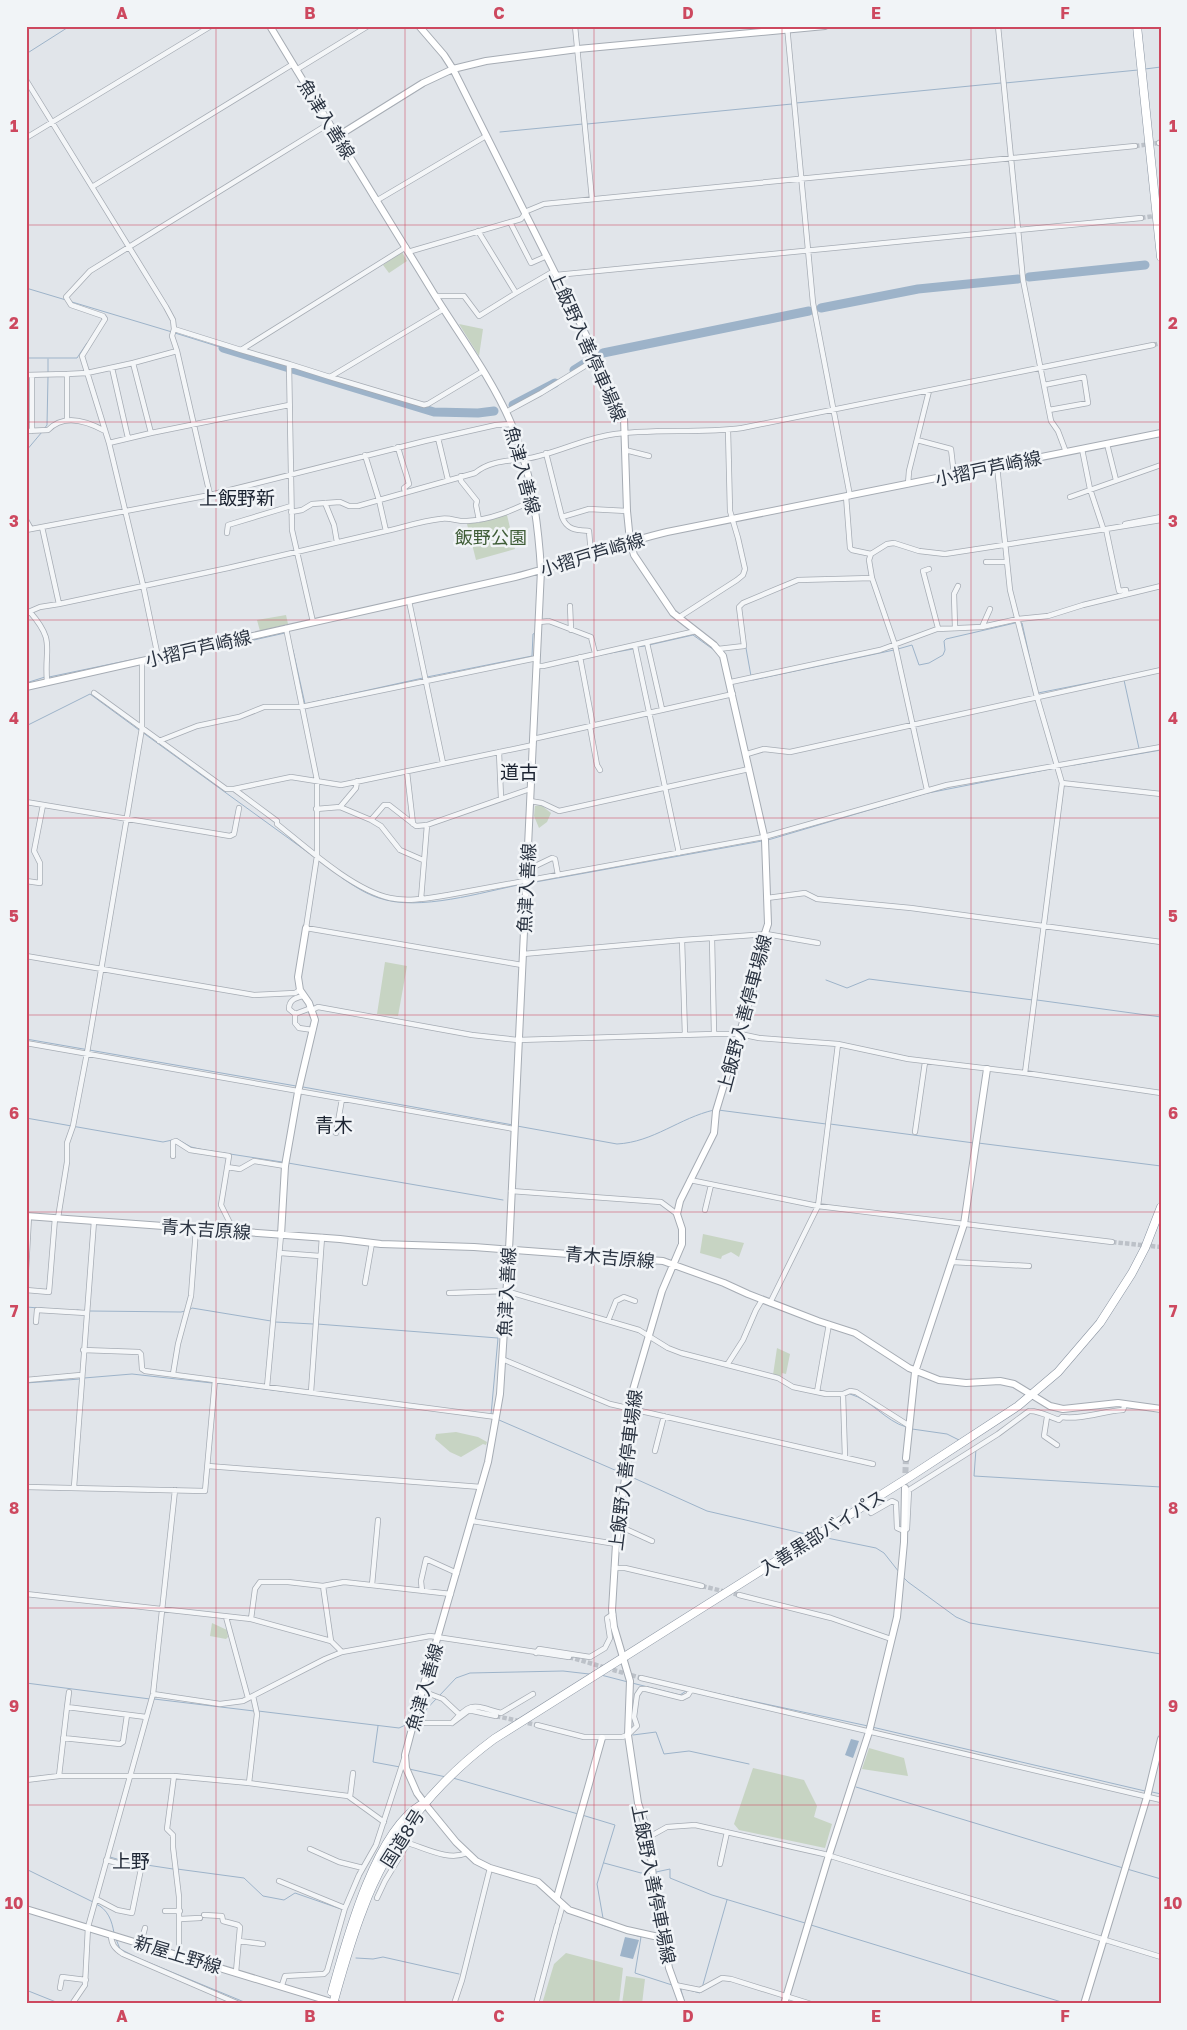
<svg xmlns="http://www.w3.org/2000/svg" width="1187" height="2030" viewBox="0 0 1187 2030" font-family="'Golos Text','Noto Sans JP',sans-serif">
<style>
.green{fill:#c7d4c3}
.water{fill:#9db3c9}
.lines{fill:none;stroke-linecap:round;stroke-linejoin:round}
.stream{stroke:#9db3c9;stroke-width:1}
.river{stroke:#9db3c9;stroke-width:9}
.street-tunnel{stroke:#bcc1c8;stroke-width:4.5;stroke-dasharray:4.5 2;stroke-linecap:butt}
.secondary-tunnel{stroke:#bcc1c8;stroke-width:6;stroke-dasharray:6 3;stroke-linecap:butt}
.street-casing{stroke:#a6acb4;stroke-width:6}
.secondary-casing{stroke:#a6acb4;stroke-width:8}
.highway-casing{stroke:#8993a0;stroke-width:9}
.street{stroke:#f4f6f8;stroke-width:4.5}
.secondary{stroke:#fff;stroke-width:6}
.highway{stroke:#fff;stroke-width:8}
.grid{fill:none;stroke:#cd485f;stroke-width:1;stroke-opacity:0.55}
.labels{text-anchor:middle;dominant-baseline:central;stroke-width:5;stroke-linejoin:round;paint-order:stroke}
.street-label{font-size:18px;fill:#2a3341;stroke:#f1f4f7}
.park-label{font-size:18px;fill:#3f5d37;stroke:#f1f4f7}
.neighbourhood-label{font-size:19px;fill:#1c2432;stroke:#f1f4f7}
.neatline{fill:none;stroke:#cd485f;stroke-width:2}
.grid-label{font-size:16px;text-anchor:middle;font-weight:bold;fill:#cd485f}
</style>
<rect width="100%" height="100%" fill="#e1e5ea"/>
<path class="green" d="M 402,252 L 407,261 L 389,273 L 383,265 Z
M 459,324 L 483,329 L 479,356 Z
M 507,515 L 515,549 L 476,560 L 467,524 Z
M 286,615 L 288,624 L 260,631 L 257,620 Z
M 541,805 L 551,813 L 547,822 L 539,828 L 534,816 L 535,806 Z
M 385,962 L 407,966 L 398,1016 L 377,1014 Z
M 703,1234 L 744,1243 L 739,1257 L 731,1252 L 722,1256 L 721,1259 L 700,1253 Z
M 777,1348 L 790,1354 L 786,1374 L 782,1373 L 781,1378 L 773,1375 Z
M 456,1432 L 478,1437 L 487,1442 L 486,1445 L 483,1444 L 461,1457 L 450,1452 L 435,1439 L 436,1434 Z
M 212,1623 L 227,1630 L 228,1637 L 226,1639 L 210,1636 Z
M 869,1748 L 904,1758 L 908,1776 L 862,1769 Z
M 753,1768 L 804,1780 L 817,1806 L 814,1817 L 832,1824 L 825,1848 L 739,1830 L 734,1824 Z
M 566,1953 L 623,1968 L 619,2004 L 542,2004 L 554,1964 Z
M 626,1976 L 645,1979 L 642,2004 L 622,2004 Z"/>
<path class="water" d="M 851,1739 L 859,1741 L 853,1758 L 845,1755 Z
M 625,1937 L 639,1940 L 633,1959 L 620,1956 Z"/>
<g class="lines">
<path class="stream" d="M 26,54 L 70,26
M 1145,69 L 1161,67
M 1005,83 L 1138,70
M 796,103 L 1001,83
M 587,124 L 792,104
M 500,132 L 583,124
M 26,288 L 66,300
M 72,302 L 172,332
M 175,333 L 223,348
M 26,358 L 77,358 L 87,343
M 48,373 L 48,359
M 44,429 L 47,425 L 48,377
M 26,451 L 42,432
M 1019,623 L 1022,623 L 1035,682
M 649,645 L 693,635 L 714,650
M 637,647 L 645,646
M 746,648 L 751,676
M 898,649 L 912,645 L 919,665 L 929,663 L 943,655 L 945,650 L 944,641 L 946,639 L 1015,623
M 293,650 L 305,704 L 423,678
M 594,656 L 633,649
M 148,662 L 151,663 L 285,633
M 49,677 L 140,658
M 427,677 L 532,656 L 533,634 L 535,633
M 753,680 L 894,650
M 1124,680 L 1140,753
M 26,683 L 45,677
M 1038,693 L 1114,678
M 26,726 L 90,694 L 139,730
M 142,732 L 313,856
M 1074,765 L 1161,750
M 768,840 L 923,794 L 1055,768
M 342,878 C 354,886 366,894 379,898 C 419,912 482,892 523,884
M 530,883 L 762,841
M 826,980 L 847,988 L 869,979 L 1033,1000
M 1037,1000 L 1161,1017
M 26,1039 L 296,1086
M 303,1087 L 513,1125
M 718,1110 L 826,1124
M 26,1118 L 163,1142 L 177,1139 L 191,1147 L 204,1150 L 282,1162
M 830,1124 L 974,1143
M 517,1126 L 617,1144 C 654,1142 679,1118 714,1110
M 978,1143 L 1161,1166
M 288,1163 L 503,1200
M 26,1307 L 65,1310
M 77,1310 L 85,1311
M 189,1310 L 192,1308 L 271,1321
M 89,1311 L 181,1312 L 185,1311
M 275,1322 L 313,1324
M 317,1324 L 498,1338 L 491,1415
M 84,1378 L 132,1374 L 212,1383
M 26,1383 L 80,1379
M 216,1383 L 289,1392
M 850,1394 C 872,1400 885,1421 906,1427
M 499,1420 L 624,1474
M 912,1429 L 947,1434 L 959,1440
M 976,1449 L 974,1476 L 1161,1487
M 627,1475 L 707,1511 L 810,1535
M 822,1537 L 876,1548 L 884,1553 L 899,1572
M 903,1577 L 908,1582 L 956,1617 L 970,1623 L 1161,1654
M 601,1675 L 628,1682
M 26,1683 L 150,1699
M 632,1683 L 680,1695 L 686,1691
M 691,1688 L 868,1726
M 440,1695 L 456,1678 L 470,1673 L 563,1671 L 589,1674
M 154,1699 L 254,1711
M 258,1711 L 399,1728 L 412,1722
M 419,1717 L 437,1698
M 378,1726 L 373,1762 L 400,1767
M 872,1727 L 1145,1791
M 633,1735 L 656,1732 L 664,1754 L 689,1751 L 749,1764
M 409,1769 L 446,1777
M 453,1778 L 578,1814
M 856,1787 L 1123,1868
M 1152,1792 L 1161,1794
M 582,1815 L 615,1825 L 597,1884 L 603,1918
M 110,1857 L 127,1862 L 173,1869
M 604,1863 L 641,1873 L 649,1873
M 26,1869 L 93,1902
M 177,1869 L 244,1878 L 263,1896 L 284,1900 L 295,1893 L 341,1909
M 1127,1869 L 1161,1879
M 656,1872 L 670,1869 L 670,1878 L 712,1895 L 805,1923
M 96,1904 C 108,1909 112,1921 114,1933
M 602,1925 L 641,1937 L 635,1973 L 672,1985
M 811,1925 L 1068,2004
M 116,1939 L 120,1949 L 140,1959 L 249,2004
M 356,1958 L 373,1959 L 383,1957 L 459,1974
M 702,1988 L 727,1900
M 26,1990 L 61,2004
M 685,2004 L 681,1990 L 682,1988 L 700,1993 L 700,1991"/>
<path class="river" d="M 1029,277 L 1145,265
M 821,308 L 918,289 L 1018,279
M 223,348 L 434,412 L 478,413 L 494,411
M 603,353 L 809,311
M 574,370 L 593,358
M 513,405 L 555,383"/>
<path class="street-tunnel" d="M 1135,146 L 1159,143
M 1141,218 L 1161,215
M 1153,345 L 1161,343
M 1112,1242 L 1161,1247
M 702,1586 L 739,1595
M 569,1657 L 641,1678
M 496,1716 L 537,1725"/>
<path class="secondary-tunnel" d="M 905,1482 L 906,1458"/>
<g class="street-casing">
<path id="street" d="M 575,26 L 592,199
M 787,26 L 813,303 L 850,496
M 998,26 L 1023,280 L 1051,421 L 1058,431 L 1066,452
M 296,70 L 368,26
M 26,80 L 166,307 L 173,320 L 174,329 L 241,350 L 406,247
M 26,138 L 211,26
M 1159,143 L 1161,142
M 92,187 L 293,64
M 376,201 L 486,136
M 510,222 L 531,263 L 547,256
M 478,231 L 516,293 L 554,271
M 408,252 L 521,219 L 527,211 L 544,204 L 1135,146
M 556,275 L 1141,218
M 435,296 L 464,296 L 479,316 L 516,293
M 444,309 L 330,377 L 424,405 L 428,404 L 483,371
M 174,329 L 172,336 L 177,351 L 210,495
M 241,350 L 289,364 L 292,530 L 313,622
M 133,363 L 177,351
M 289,364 L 330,377
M 112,368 L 128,438
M 67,374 L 87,373 L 133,363 L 151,433 L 109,443
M 26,375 L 67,374 L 67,420
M 32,375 L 32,431
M 1044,385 L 1084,377 L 1088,403 L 1049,410
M 506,412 L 541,393 L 598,358
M 26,431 L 48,430 C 64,413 87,421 105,431
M 151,433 L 289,405
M 438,438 L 448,480
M 917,440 L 951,449 L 954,475
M 1107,444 L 1116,480
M 398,447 C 401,460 406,472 409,484 L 404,488 L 405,492
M 1082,449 L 1090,489 L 1103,528
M 625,450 L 649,456
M 546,453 L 562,517 L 589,509 L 627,511
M 365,455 L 379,500 L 386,531 C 404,527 422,521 440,519 C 450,517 458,522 467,521 C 491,520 513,510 534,500
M 997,466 L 1010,590 L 1037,697 L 1062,783 L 1025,1073
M 461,476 L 461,481 L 477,501 L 476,505 L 479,520
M 908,484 L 909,471 L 929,391
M 846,496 L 850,548 L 852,550 L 871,554
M 1070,497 L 1161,465
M 325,503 L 334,525 L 337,542
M 291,512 L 302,510 L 312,504 L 340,502 L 349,506 L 358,506 L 475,473 C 489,461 507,461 525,459 C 553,455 580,440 609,435 C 653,428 698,434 742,428 L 1153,345
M 562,517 C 567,530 576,530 589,531 L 591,554
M 26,520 L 31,529
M 1125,526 L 1125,524 L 1161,517
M 26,530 L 210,495 L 425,441 L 496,425 L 512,424
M 227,533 L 228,525 L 291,506
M 986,562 L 1007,562
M 929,569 L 923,571 L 938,628
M 872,578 L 895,645 L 927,790
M 1126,594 L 1126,590 L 1119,591 L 1106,529 L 1161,520
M 409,601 L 443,763
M 59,604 L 228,568 L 386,531
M 570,606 L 571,630
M 30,612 C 56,642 44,647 47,681
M 26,613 L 40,607 L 59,604 L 42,527
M 678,618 L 737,580 L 743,575 L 745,569 L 738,538 L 730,511 L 728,430
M 539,622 L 549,621 L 591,637 L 595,653
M 982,627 L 990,609
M 286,628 L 317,780 L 317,856 L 306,928 L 522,965
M 955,628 L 954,594 L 958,586
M 647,643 L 662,709
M 635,646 L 679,853
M 718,649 L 744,646 L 739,607 L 743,603 L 798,580 L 872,578 L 869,560 L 871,554 L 887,544 L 894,543 L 919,551 L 945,554 L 1106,529
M 158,657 L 143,585 L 109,443 L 82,356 L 105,319 L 103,316 L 71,305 L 66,297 L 90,271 L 330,123
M 580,657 L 593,726
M 537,666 L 543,666 L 696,631
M 731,682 L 880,650 L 937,629 L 982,627 L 1018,619 L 1048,616 L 1083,605 L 1161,586
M 94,693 L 226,789 L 234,789 L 277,821 L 277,824 C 307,848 353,890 390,898 C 409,902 428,898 448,895 L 764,837 L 947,785 L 1161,747
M 590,727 L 597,765 L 600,770
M 533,739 L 733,694
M 159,741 L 197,726 L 239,717 L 264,707 L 301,707 L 537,658
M 499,752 L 501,798
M 747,754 L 764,749 L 790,752 L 1161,670
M 407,772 L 413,824
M 357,781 L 356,788 L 340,807 L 371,820 L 384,805 L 389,805 L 416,826 L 427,825 L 421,899
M 1062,783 L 1161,794
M 234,789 L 291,777 L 341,785 L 533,745
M 530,801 L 542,803 L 559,811 L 749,769
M 26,802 L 230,836 L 234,834 L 239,808
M 316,809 L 340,807
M 371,820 L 381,826 L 400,850 L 423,860
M 427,825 L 530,789
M 527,870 L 552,858 L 555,859 L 558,875
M 26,881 L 40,883 L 40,863 L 34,851 L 43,805
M 767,898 L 805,893 L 817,899 L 911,908 L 1161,942
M 523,954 L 682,940
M 26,956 L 254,995 L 295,993 L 300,990
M 311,1008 L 295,1014 L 295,1023 L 299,1028 L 313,1030
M 312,1010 L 318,1007 L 472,1035 L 518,1040 L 714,1034 L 740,1034 L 759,1038 L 838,1044 L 908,1059 L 1025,1073 L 1161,1093
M 295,1014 L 289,1009 C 289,1000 295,998 303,996
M 714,1034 L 712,938 L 766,934 L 818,943
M 685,1035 L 682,940 L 712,938
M 26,1043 L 514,1129
M 915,1132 L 925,1062
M 336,1133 L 342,1099
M 173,1156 L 173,1142 L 176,1141 L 190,1150 L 229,1156 L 221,1205 L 230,1223 L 231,1231
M 227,1167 L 240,1169 L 254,1161 L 285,1166
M 690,1180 L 818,1206 L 1112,1242
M 511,1191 L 661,1202 L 677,1214
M 705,1210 L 711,1185
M 58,1218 L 67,1162 L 67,1143 L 73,1126 L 87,1053 L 142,728 L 142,661
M 280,1253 L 320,1256
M 952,1262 L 1029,1266
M 26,1271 L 29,1216
M 365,1283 L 372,1243
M 26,1290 L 49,1292 L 55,1218
M 449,1293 L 506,1291 L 639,1330 L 668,1348 L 681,1353 L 778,1378 L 793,1387 L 826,1394 L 843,1394 L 845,1457
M 770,1303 L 818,1206 L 838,1044
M 608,1321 L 616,1301 L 624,1297 L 635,1301
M 36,1322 L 37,1310 L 86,1313
M 83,1350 L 139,1352 L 141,1354 L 142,1369 L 145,1371 L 496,1417
M 502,1359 L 610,1404 L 873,1464
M 727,1365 L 743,1340 L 756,1310 L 762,1300
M 173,1374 L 178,1344 L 191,1296 L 196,1229
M 26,1380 L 81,1375
M 267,1387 L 281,1235
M 311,1392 L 322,1237
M 817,1392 L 829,1324
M 843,1394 L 850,1391 L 856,1392 L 908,1425
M 1047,1417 L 1044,1436 L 1057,1445
M 655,1451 L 664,1416
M 208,1466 L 481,1487
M 26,1487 L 205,1491 L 215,1380
M 74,1487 L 94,1221
M 871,1513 L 892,1501 L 896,1503 L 897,1528 L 904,1531 L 907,1529 L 909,1490 L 998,1434 L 1029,1411 C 1038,1410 1050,1417 1059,1420 L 1062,1417 C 1082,1420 1103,1411 1123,1410 L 1125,1404
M 472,1521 L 616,1544
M 619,1526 L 652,1541
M 614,1568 L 625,1568 L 702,1586
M 372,1585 L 378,1520
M 323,1586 L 331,1641
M 422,1591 L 421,1581 L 426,1559 L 457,1573
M 26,1594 L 251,1619 L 331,1641 L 342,1652
M 739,1595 L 831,1618 L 891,1639
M 226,1617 L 248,1698
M 251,1619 L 255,1589 L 260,1582 L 288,1582 L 323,1586 L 344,1582 L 451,1594
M 536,1653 L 539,1649 L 590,1657 L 605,1648 L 610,1638 L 607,1618 L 613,1614
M 641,1678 L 1161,1800
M 422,1691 L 443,1699 L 459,1714
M 153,1694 L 220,1704 L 243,1701 L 325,1659 L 342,1652 L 430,1636 L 569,1657
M 67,1707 L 69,1692
M 414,1723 L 452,1723 L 468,1711 L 473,1711 L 496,1716
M 452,1723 C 472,1700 474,1706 501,1713 L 533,1694
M 537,1725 L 584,1737 L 622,1737 L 628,1735 L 637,1726 L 634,1717 L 637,1695 L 641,1689 L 646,1689 L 682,1698 L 688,1695 L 691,1690
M 63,1738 L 120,1744 L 123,1742 L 127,1715
M 59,1776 L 67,1707 L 146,1717
M 174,1776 L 167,1829 L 173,1835 L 173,1847 L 179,1897 L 179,1955
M 26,1780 L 59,1776 L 174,1776 L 249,1783 L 348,1796 L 384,1822
M 249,1783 L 257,1714 L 253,1696
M 350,1797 L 353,1773
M 649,1837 L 667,1827 L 695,1825 L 824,1854 L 1161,1957
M 310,1849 L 339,1862 L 363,1868
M 720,1864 L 727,1832
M 279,1881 L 345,1908
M 377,1898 L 385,1881 L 408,1843 C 427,1849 449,1861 467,1853
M 96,1899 L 117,1910 L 132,1913 L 141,1869 L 106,1860
M 165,1911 L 180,1911
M 204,1915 L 222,1916 L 223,1921 L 238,1925 L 240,1927 L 236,1972
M 180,1919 L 200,1918
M 558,1922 L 563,1904
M 111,1935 C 111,1944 115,1949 123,1954 L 239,2004
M 239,1941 L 263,1944
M 141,1943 L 145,1928
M 282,1985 L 285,1976 L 324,1974 L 327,1971 L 345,1908 L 359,1875 L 376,1845 L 404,1759
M 675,1985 L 700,1990 L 722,1978 L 731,1979 L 811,2004
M 60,1988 L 62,1977 L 86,1980
M 72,2004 L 85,1985 L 88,1927 L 153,1694 L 175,1490
M 454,2004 L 462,1980 L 490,1868
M 536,2004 L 557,1925"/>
</g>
<g class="secondary-casing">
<path id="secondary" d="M 270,26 C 324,116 379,204 434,294 C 460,336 491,377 511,423 C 531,470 538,520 541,570 L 509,1250 L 500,1394 L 488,1462 L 422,1691 L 405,1755 L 406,1768 L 417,1793 L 429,1809 L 456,1842 L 476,1861 L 490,1868 L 538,1882 L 569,1910 L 578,1913 L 627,1930 L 663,1938
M 419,26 L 444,55 L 453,69 L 594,351 L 614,401 L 624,418 L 627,511 L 630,541 L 634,555 L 673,613 L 714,645 L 723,656 L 765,840 L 768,924 L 757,958 L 753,989 L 716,1111 L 714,1133 L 680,1201 L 677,1214 L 682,1229 L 682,1244 L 662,1291 L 630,1400 L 629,1449 L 616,1544 L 612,1610 L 614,1627 L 630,1681 L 628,1735 L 638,1803 L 649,1837 L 655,1897 L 669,1968 L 682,2004
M 338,136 L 423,83 L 453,69 L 486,61 L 578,49 L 825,26
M 26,687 L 515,577 C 567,564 616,544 667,532 L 1161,433
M 26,1216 L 340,1239 L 381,1244 L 474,1247 L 663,1261 L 724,1283 L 748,1294 L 818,1321 L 855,1333 L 909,1368 L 939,1380 L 966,1383 L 1000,1381 L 1014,1384 L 1050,1406 L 1063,1409 L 1118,1403 L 1161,1409
M 281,1235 L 285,1166 L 298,1092 L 315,1020 L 309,1003 L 300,990 L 298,977 L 306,928
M 906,1458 L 915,1372 L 964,1224 L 987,1069
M 557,1897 L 602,1738
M 26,1909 L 338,2004
M 784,2004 L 829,1855 L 869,1732 L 897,1617 L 904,1542 L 905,1488
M 1084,2004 L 1147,1797 L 1161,1739"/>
</g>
<g class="highway-casing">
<path id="highway" d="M 1137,26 L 1161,257
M 332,1992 C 346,1942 375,1832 421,1805
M 333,2004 C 342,1972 351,1939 363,1909 C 388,1840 436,1782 494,1739 L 911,1476 L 1018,1406 L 1058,1372 L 1100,1323 L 1132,1273 L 1145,1248 L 1161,1207"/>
</g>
<use href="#street" class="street"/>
<use href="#secondary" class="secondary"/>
<use href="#highway" class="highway"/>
</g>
<path class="grid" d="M 216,26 L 216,2004M 405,26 L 405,2004M 594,26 L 594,2004M 782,26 L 782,2004M 971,26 L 971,2004M 26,225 L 1161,225M 26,422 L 1161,422M 26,620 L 1161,620M 26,818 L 1161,818M 26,1015 L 1161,1015M 26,1212 L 1161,1212M 26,1410 L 1161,1410M 26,1608 L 1161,1608M 26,1805 L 1161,1805"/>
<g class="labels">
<g class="street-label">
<text transform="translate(327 119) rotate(58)">魚津入善線</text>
<text transform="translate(588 346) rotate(66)">上飯野入善停車場線</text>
<text transform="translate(988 468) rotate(-12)">小摺戸芦崎線</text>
<text transform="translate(523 470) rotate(75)">魚津入善線</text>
<text transform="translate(592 554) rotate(-17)">小摺戸芦崎線</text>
<text transform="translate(198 648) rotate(-13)">小摺戸芦崎線</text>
<text transform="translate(526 888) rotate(-87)">魚津入善線</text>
<text transform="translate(744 1013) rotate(-75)">上飯野入善停車場線</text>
<text transform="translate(206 1229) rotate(4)">青木吉原線</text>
<text transform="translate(610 1257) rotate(5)">青木吉原線</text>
<text transform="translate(506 1292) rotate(-87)">魚津入善線</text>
<text transform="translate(625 1470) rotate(-83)">上飯野入善停車場線</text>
<text transform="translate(822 1532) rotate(-32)">入善黒部バイパス</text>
<text transform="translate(424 1687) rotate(-74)">魚津入善線</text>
<text transform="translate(402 1838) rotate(-58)">国道8号</text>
<text transform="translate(654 1884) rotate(79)">上飯野入善停車場線</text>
<text transform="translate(178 1954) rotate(17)">新屋上野線</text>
</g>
<g class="park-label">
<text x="491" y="537">飯野公園</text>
</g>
<g class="neighbourhood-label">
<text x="237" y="497">上飯野新</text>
<text x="519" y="771">道古</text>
<text x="334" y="1124">青木</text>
<text x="131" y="1860">上野</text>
</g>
</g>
<rect width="1187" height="2030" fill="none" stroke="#f1f4f7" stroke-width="55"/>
<rect x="28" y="28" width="1132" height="1974" class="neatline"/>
<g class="grid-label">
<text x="122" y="19">A</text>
<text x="310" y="19">B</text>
<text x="499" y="19">C</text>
<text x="688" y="19">D</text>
<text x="876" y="19">E</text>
<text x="1065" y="19">F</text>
<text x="14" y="132">1</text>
<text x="1173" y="132">1</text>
<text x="14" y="329">2</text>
<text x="1173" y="329">2</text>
<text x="14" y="527">3</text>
<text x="1173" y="527">3</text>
<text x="14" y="724">4</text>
<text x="1173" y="724">4</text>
<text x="14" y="922">5</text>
<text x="1173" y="922">5</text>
<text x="14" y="1119">6</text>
<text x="1173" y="1119">6</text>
<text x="14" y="1317">7</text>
<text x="1173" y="1317">7</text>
<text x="14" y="1514">8</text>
<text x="1173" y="1514">8</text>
<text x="14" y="1712">9</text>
<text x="1173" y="1712">9</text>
<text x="14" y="1909">10</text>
<text x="1173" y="1909">10</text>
<text x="122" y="2022">A</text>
<text x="310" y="2022">B</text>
<text x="499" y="2022">C</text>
<text x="688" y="2022">D</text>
<text x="876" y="2022">E</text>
<text x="1065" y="2022">F</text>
</g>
</svg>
